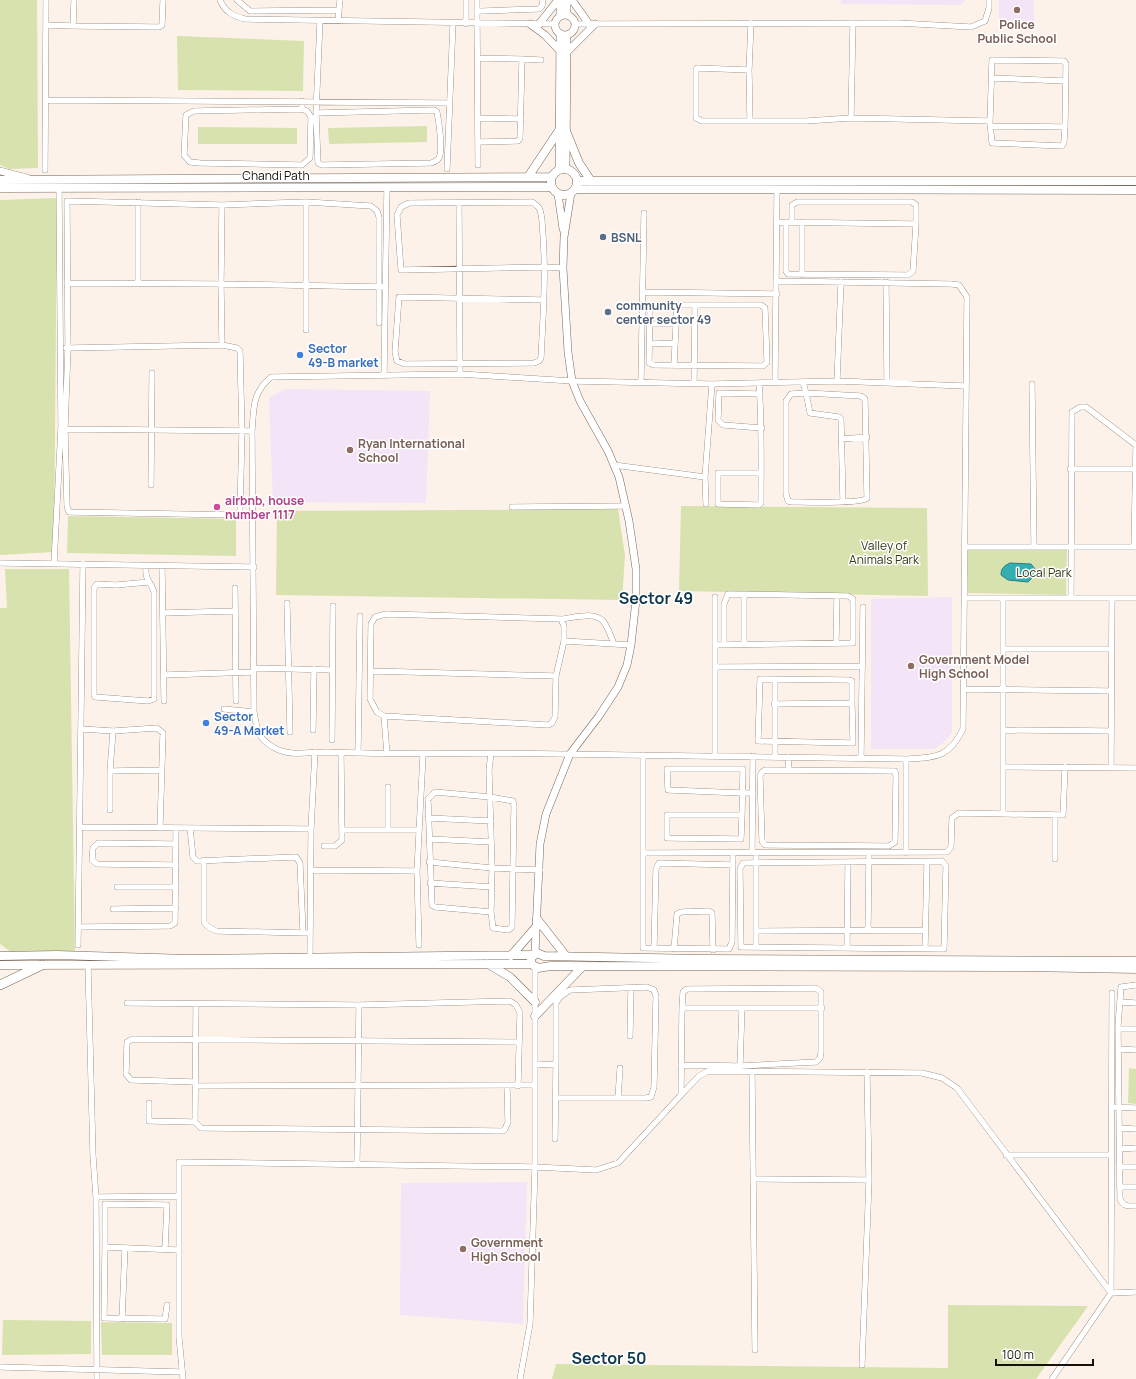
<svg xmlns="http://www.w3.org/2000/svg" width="1136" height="1379" viewBox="0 0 1136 1379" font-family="Manrope,sans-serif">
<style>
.education{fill:#f3e4f8}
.green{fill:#d8e2ae}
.water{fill:#33aeb1;stroke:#2b7f80}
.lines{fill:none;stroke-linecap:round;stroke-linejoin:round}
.minor-casing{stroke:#76675a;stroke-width:6}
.tertiary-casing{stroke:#76675a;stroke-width:8}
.secondary-casing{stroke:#76675a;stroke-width:9}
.trunk-casing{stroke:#76675a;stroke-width:10}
.minor{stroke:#fff;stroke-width:5.5}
.tertiary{stroke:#fff;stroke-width:7}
.secondary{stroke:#fff;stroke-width:8}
.trunk{stroke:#fff;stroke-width:9}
.education-dot{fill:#8d6e63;stroke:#fff;stroke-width:1.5}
.service-dot{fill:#5c6f8a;stroke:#fff;stroke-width:1.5}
.shop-dot{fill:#3f7fe0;stroke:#fff;stroke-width:1.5}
.hotel-dot{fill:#d1479c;stroke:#fff;stroke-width:1.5}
.labels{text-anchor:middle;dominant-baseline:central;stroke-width:3;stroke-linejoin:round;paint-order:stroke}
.education-label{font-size:12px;font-weight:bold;fill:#785e54;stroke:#fff;text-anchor:start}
.street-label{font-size:12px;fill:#17110c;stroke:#fff}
.service-label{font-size:12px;font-weight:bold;fill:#4e5e75;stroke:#fff;text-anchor:start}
.shop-label{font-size:12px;font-weight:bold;fill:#366cbe;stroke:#fff;text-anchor:start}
.hotel-label{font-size:12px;font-weight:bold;fill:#b23c85;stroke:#fff;text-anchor:start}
.park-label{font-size:12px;fill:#333816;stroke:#fff}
.district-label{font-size:16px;font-weight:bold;fill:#0f394f;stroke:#fff}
</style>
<rect width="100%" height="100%" fill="#fcf2e9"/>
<path class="education" d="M 841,0 L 966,0 L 960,5 L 841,4 Z
M 999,0 L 1034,0 L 1034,22 L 999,20 Z
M 285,389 L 430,391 L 426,503 L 273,502 L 269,398 Z
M 952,597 L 952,733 L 942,744 L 933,749 L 871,749 L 871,599 Z
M 527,1182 L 523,1324 L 400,1315 L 401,1183 Z"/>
<path class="green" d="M 0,0 L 37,0 L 38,168 L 9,169 L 0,165 Z
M 177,36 L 304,41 L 303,91 L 178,90 Z
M 427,126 L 427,142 L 329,144 L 328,128 Z
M 198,127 L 297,128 L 297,144 L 198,144 Z
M 57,198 L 54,552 L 0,555 L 0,200 Z
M 681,506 L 927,508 L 928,596 L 679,591 Z
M 618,509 L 625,555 L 622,600 L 276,595 L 277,511 Z
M 68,516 L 236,519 L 236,556 L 67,553 Z
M 968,549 L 1067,549 L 1066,595 L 968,593 Z
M 5,569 L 69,569 L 75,953 L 11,952 L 0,944 L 0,608 L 7,608 Z
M 1129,1068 L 1136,1069 L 1136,1104 L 1128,1103 Z
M 948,1305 L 1088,1306 L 1036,1379 L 552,1379 L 556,1364 L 948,1368 Z
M 3,1320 L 91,1321 L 91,1354 L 2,1355 Z
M 101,1322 L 172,1323 L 172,1355 L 102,1355 Z"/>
<path class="water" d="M 1010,563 L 1031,564 L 1035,569 L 1034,576 L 1028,582 L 1008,580 L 1001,575 C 1001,568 1004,566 1010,563 Z"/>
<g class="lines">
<g class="minor-casing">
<path id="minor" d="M 220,0 C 225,12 233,16 245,19 L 554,24
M 237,0 L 250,11 L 339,10 L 338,21
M 466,0 L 466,24
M 477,0 L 477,11 L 483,11 L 539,9 L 542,6 L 543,0
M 339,10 L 340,0
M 477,11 L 478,165
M 751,23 L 749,70 L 697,68 L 696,70 L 696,118 L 702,121 L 806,121 L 851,118
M 853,23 L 851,118 L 990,121 L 992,60 L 1064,61 L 1066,64 L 1065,127 L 990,126
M 575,24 L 898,23 L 971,27 L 985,21 L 989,8 L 989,0
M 46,25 L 73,26 L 74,0
M 73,26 L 159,27 L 162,25 L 163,0
M 478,58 L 522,59 L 520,138 L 518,141 L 479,142
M 522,59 L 541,60
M 749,70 L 750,121
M 991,78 L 1065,81
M 46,100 L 448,103
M 302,109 L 194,111 L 186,115 L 184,155 L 190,162 L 200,163 L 302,165 L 310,158 L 311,117 L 307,111 L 302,109 L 302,101
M 434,110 L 437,112 C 439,122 443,150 439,158 C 437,161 434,162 431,163 L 322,165 L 318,163 L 316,113 Z
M 316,113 L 320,21
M 479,118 L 521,119
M 990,123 L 992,143 L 1062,146 L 1064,142 L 1065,127
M 447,169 L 453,23
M 45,170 L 46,0
M 138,202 L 138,283
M 306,202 L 306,330
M 459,204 L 460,374
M 777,222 L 916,224 L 913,271 L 908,275 L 788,274 L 786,271 L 786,222
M 792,222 L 792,205 L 797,202 L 912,202 L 916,205 L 916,224
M 802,275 L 802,222
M 777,281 L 951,284 L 959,285 L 967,297 L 963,729 C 949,758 936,757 906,759 L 491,753 C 436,754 381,754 326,752 C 309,752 288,757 273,747 C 257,738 257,728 254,712 L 252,431 C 254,408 252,393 271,377 L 460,374 L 572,381 L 712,384 L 837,381 L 965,386
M 886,282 L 887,382
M 67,283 L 221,284 L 222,205 L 306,202 L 371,206 L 377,211 L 379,217 L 379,323
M 642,292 L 777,294
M 544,300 L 399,297 L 395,352 L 397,361 L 405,364 L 534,363 L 539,361 L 541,358 C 543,317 546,276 543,235 C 542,227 543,215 539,208 C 537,205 535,204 532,202 L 409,203 L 401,207 L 397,215 L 401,270 L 545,267 L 563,268
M 653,305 L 761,305 L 765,308 L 767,362 L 763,366 L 654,365 L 649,363 L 650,309 Z
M 650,324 L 676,324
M 650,344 L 675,343
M 222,345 L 221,284 L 385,287
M 66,348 L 68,348 L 65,429 L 252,431
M 674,365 L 677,305
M 384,376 L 387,187
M 775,381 L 777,190
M 837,381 L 841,282
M 641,382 L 644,213
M 803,382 L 806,393 L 791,394 L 786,401 L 786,494 L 788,501 L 792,502 C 803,502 862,504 867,498 L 865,399 L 861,396 L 806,393 L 810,413 L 839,417 L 841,419 L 843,502
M 694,383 L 695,305
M 759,383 C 762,422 761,460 761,499 L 761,503 L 759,505 L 718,504 L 718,473 L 761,473
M 1032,384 L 1034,547
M 760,394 L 719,393 L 718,420 L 723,425 L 762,428
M 65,429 L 67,506 L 69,512 L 235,515 L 240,511 L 242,431 L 240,351 L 237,348 L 222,345 L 68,348 L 67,201 L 222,205
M 841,439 L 867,437
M 614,465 L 705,477
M 1070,469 L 1135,469
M 151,485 L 152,373
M 706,504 L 705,477 L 712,384
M 512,507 L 626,506
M 965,547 L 1136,547
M 1134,547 L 1136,445
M 0,563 L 254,567
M 54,564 L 61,427 L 59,187
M 146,566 C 145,582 150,579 154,592 L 154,699 L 148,701 L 95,697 L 94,695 L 94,588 L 97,584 L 116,585 L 149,582
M 162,566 L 164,701
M 235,588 L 236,701
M 715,597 L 715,756
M 966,598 L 1136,598
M 1071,598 L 1072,412 L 1080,407 L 1086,407 L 1136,445
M 287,603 L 290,732
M 163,613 L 235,611
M 386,614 L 561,619 L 564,626 L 564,641 L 556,676 L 555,717 L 552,723 L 548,725 L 384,716 L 377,712 L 370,699 L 371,624 L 375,617 Z
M 561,619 C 573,618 594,611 603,621 C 608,627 611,637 614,644
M 564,641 L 631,645
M 836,643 L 837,596
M 744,644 L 744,594
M 715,645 L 853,643 L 853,599 L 848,596 L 728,594 L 724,604 L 724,644
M 1003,649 L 1111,649
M 715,667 L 862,666
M 254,668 L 332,670
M 372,671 L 556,676
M 164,675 L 254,672
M 775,680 L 775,757
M 964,689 L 1111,691
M 774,704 L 852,703 L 853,743 L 758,741 L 760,679 L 848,680 L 852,681 L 852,703
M 224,709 L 254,712
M 384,716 L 387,754
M 82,729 L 113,731 L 157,728 L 163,733 L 160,828
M 313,730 L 314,669
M 1003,730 L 1111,731
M 113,731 L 110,771 L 161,770
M 332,740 L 333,606
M 358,753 L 360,616
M 643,755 L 643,948 L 729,949 L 732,942 L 733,853
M 788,757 L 789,770
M 861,758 L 863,607
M 906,759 L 906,853
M 1003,767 L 1136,768
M 1111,768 L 1112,598
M 765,770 L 895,771 L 896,776 L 895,842 L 889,846 L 765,845 L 762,841 L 760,776 L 762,772 Z
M 388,787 L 388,830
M 110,810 L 110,771
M 1003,814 L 1003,598
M 742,815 L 741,839 L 667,838 L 667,815 L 742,815 L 743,769 L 667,769 L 668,790 L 742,793 L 753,793
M 428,818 L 491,821
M 80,827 L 311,829
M 190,828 L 193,857 L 197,861 L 296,857 L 300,863 L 303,933
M 342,830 L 419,830
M 429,839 L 491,842
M 324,846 L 335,846 L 342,840 L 341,753
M 643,853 L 947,852 L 951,847 L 952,818 L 959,813 L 1063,815 L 1065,767
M 752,853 L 753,756
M 1055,859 L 1055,816
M 204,860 L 204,922 L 207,926 L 216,931 L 306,933
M 942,861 L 946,866 L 944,949 L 741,947 L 740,869 L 743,863 Z
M 429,862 L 492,868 L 489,770 L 491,753
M 176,865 L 97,864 L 92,860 L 93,848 L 98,843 L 176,844
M 310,870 L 417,871
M 430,883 L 492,887
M 117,887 L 176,887
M 113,909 L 176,908
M 491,912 L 493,928 L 508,930 L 512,927 L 512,924 L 514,806 L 513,801 L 490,797 L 435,792 L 428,799 L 432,905 L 435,907 L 491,912 L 492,868 L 540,870
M 79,927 L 170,926 L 175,923 L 176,828
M 868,930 L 869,853
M 756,931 L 926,930
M 78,945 L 83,564
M 419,945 L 417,871 L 423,755
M 756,947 L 756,853
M 654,948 L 656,869 L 659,863 L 733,865
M 847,948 L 848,863
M 674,949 L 677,914 L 681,912 L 709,911 L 712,913 L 713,950
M 925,949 L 927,862
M 310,952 L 311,829 L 315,752
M 88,965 L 93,1156 L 96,1197
M 1136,985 L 1121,987 L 1118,1026 L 1120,1199 C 1123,1207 1129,1206 1136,1206
M 1120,1002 L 1136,1003
M 127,1003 L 359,1005 L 510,1001 L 516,1005 L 520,1013 L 518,1086
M 196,1004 L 195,1122 L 201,1128 L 503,1131 L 505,1129 L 508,1122 L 507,1086
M 1118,1029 L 1136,1029
M 630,1036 L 631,988
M 1119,1049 L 1136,1050
M 535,1065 L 556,1064 L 555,1139
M 681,1065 L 740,1066 L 816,1062 L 820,1058 L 821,1052 L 821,992 L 816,988 L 687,989 L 683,992 L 682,1008
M 740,1066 L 742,1008
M 752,1072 L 755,1350
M 195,1082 L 131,1080 L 126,1074 L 127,1042 L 133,1039 L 519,1042
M 195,1086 L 535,1085
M 681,1095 L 682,1008 L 822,1008
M 555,1098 L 646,1098 L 651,1097 L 654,1087 L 656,996 L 654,990 L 647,987 L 570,990 L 560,997 L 556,1003 L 556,1064
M 618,1098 L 620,1068
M 149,1103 L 149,1121 L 195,1122
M 1111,1107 L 1136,1108
M 1120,1128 L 1136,1129
M 1120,1149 L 1136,1148
M 1006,1155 L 1111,1155
M 357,1164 L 359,1005
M 1119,1167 L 1136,1167
M 753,1179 L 869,1180
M 1119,1187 L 1136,1187
M 105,1247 L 105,1204 L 167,1205 L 165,1249
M 1111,1293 L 1136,1292
M 167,1305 L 165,1319 L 104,1318 L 105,1247 L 178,1250
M 122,1319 L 125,1248
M 862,1365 L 869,1180 L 867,1072
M 0,1367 L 182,1372
M 97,1379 L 96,1197 L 178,1196
M 183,1379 L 179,1337 L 179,1162 L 535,1167 L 596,1170 L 618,1163 L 681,1095 L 699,1076 L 708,1071 L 922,1073 L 942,1078 L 957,1088 L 1111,1293
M 520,1379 L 530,1324 L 535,1167 L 535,967
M 1052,1379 L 1111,1293 L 1112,993"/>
</g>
<g class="tertiary-casing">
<path id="tertiary" d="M 572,0 L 589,24
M555 25a10 10 0 1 1 20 0a10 10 0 1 1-20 0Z
M 560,15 L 560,0
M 567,15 L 567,0
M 530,24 L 545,35 L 560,51
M 539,24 L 558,0
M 567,52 L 595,24
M 566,168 L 567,35
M 559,169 L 560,34
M 0,171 L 27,178
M 558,194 L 563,229
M 535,953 L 540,844 L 546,814 L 570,754 L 599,716 L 618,687 L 627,665 L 631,645 L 636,600 L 636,569 L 629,521 L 619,477 L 608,451 L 580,401 L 572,381 L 568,352 L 563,268 L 564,237 L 571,193"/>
</g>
<g class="secondary-casing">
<path id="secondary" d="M 566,131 L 579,163 L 591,181
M551 182a13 13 0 1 1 26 0a13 13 0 1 1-26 0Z
M 528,177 L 560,129
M 0,180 L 551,177
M 578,181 L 1136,181
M 0,188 L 552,187
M 576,189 L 1136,190
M 537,919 L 566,956
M 0,956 L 57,955 L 188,959 L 532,955
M 511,956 L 536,927
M 488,964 L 510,977 L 535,1002
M 531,964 L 531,958 L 537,953 L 544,956 L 702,959 L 1136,961
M 0,965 L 521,964 L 531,964 L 538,968 L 551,966 L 1024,967 L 1136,969
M 535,1016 L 583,966"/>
</g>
<g class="trunk-casing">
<path id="trunk" d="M 0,985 L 42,965"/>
</g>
<use href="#minor" class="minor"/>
<use href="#tertiary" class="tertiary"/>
<use href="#secondary" class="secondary"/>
<use href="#trunk" class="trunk"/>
</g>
<g class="education-dot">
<circle cx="1017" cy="10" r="4"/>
<circle cx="350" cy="450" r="4"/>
<circle cx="911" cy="666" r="4"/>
<circle cx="463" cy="1249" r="4"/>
</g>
<g class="service-dot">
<circle cx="603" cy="237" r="4"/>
<circle cx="608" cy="312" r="4"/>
</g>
<g class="shop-dot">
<circle cx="300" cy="355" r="4"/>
<circle cx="206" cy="723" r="4"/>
</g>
<circle class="hotel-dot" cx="217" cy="507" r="4"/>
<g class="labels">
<g class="education-label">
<text x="1017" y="24" text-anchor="middle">Police<tspan x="1017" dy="14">Public School</tspan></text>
<text x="358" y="443">Ryan International<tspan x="358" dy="14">School</tspan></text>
<text x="919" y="659">Government Model<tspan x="919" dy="14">High School</tspan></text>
<text x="471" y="1242">Government<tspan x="471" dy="14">High School</tspan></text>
</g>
<g class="street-label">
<text x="276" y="175">Chandi Path</text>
</g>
<g class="service-label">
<text x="611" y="237">BSNL</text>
<text x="616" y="305">community<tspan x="616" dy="14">center sector 49</tspan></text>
</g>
<g class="shop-label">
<text x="308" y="348">Sector<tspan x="308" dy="14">49-B market</tspan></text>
<text x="214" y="716">Sector<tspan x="214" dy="14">49-A Market</tspan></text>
</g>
<g class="hotel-label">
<text x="225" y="500">airbnb, house<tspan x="225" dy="14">number 1117</tspan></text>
</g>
<g class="park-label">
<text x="884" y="545">Valley of<tspan x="884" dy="14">Animals Park</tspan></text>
<text x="1044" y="572">Local Park</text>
</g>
<g class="district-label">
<text x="656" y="598">Sector 49</text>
<text x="609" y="1358">Sector 50</text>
</g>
</g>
<path d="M996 1359v6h97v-6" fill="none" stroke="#17110c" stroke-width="2"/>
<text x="1002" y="1359" font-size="12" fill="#17110c" stroke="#ffffff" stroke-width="3" paint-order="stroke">100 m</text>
</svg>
